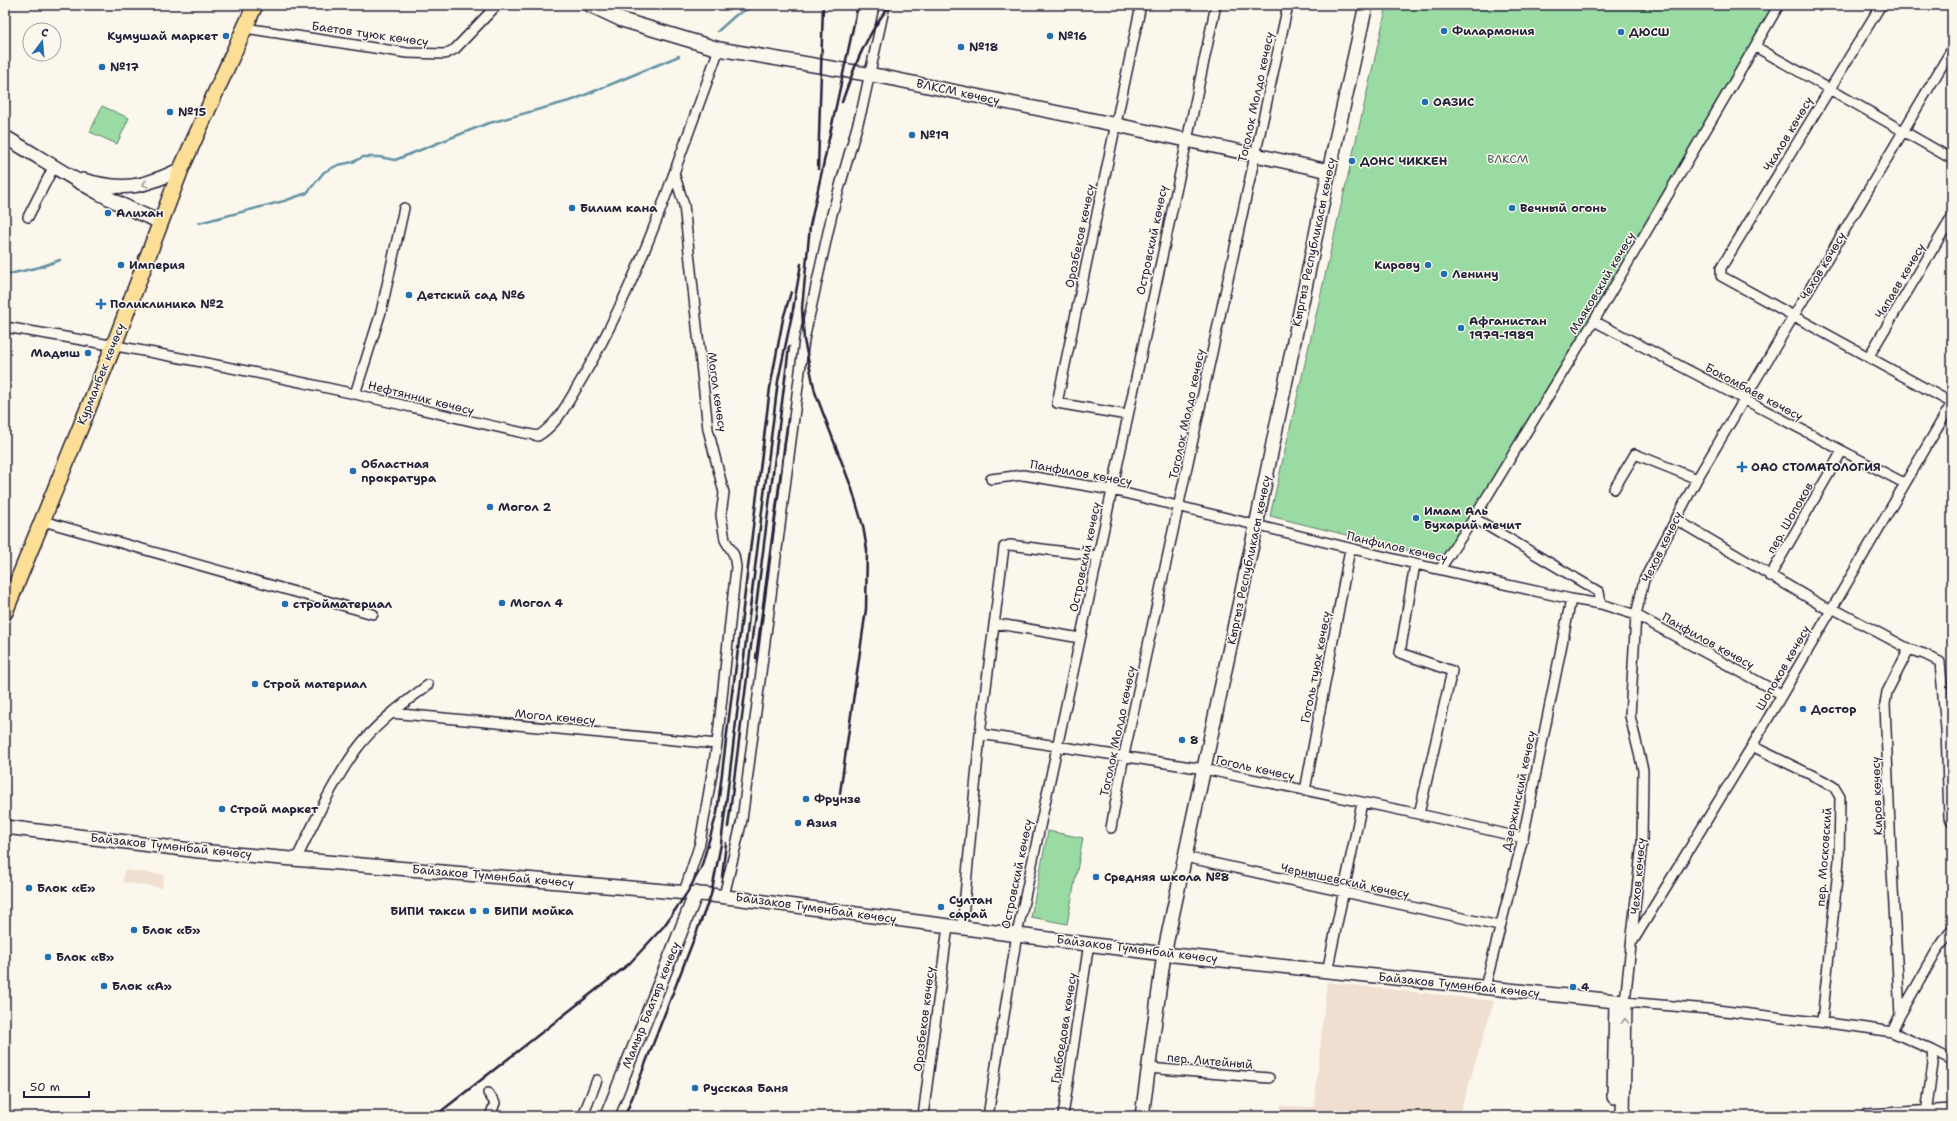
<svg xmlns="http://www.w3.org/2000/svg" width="1957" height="1121" viewBox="0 0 1957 1121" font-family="'Shantell Sans',sans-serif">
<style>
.built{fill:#f0ded0}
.green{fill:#9adaa3;stroke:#5e7e6f}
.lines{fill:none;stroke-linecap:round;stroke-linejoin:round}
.stream{stroke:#6292a3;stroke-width:2.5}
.street-casing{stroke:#22223b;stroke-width:12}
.secondary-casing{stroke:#22223b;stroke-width:16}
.primary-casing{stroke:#22223b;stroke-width:18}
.street{stroke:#fbf7ec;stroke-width:9}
.secondary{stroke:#fbf7ec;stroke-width:13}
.primary{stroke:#fdde96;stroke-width:15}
.rail{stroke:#22223b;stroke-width:2.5}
.oneway{stroke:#99979c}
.poi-dot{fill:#1f6fb2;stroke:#fbf7ec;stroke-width:1.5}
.labels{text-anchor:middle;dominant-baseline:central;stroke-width:3;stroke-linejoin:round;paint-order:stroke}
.poi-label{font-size:12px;font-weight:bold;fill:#22223b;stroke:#fbf7ec;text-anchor:start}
.street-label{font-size:12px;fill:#22223b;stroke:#fbf7ec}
.park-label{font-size:12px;fill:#46595a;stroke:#fbf7ec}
</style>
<rect width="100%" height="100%" fill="#fbf7ec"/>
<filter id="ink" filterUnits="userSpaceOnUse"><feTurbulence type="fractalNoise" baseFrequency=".025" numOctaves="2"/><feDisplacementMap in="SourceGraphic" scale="8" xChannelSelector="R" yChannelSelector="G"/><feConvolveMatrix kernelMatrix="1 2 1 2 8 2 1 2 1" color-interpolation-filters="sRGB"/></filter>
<g filter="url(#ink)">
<path class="built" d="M 124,870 L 164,875 L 162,888 L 123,882 Z
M 1327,982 L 1494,1001 L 1459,1116 L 1280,1116 L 1280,1106 L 1314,1107 Z"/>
<path class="green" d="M 1387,5 L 1776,5 L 1738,75 L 1443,559 L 1270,516 Z
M 102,106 L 129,118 L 117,144 L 90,132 Z
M 1048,831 L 1083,838 L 1067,924 L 1031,917 Z"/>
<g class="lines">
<path class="stream" d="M 718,31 L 736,15 L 756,5
M 199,223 L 284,201 L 307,193 L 324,172 L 338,165 L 353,162 L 363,157 L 379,157 L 395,160 L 486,124 L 573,100 L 679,56
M 5,275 L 40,267 L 60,260"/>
<g class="street-casing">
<path id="street" d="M 245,28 L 407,53 L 445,54 L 455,49 L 497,5
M 1756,47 L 1952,159
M 28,217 L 54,166
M 1594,321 L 1904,483
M 5,327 C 122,346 239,368 355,394 C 416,408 477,423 538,436 C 556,425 566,406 576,389 C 616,322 648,247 674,173
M 1869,356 L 1952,217
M 355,394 L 381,312 L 404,208
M 1127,415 L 1057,403 L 1141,5
M 991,479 L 1023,475 L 1112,490 L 1415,564 L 1571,599 L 1601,604 L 1636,615 L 1781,694
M 1614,489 L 1635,454 L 1697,479
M 1474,518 L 1599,592 L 1601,604
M 1675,519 L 1831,611
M 43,521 L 373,614
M 1415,564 L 1400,653 L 1452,671 L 1419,814
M 1440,569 L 1474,518 L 1594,321 L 1779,5
M 1770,576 L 1842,451
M 1832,608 L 1909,649 L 1887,692 L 1885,704 L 1891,852 L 1900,1015 L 1892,1032
M 994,623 L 1080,638
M 1909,649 L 1924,654 L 1940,662 L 1946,729 L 1949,817 L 1952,822
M 391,713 L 717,744
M 980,734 L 1204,769 L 1419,814 L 1523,838
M 1752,746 L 1824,781 L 1834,787 L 1840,797 L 1839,860 L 1822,1021
M 1305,791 L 1350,549
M 1111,828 L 1124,755 L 1288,5
M 1185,857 L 1499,926
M 296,860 C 314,822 332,784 356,750 C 375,724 403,704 428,685
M 684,892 L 700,843 L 717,744 L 736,567 L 734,555 L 725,540 L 721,515 L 724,493 L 708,429 L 684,205 L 674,173 L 719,49
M 724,896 L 742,820 L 804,340 L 832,214 L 862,109 L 885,5
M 962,928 L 980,734 L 1004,547 L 1010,545 L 1098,556
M 1633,941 L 1752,746 L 1952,403 L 1721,276 L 1721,268 L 1881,5
M 1327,972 L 1362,803
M 1485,987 L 1523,838 L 1571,599
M 1900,1015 L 1936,952 L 1952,929
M 1932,1050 L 1952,1060
M 1148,1068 L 1269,1078
M 488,1093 L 495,1103 L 490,1116
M 1926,1113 L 1933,1064 L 1932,1050 L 1892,1032 L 1860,1027 L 1708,1009 L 1625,1002 L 1642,842 L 1643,770 L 1630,716 L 1636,615 L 1644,580 L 1697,479 L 1952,49
M 583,1116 L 597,1080
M 923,1116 L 948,926
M 988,1116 L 1017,934 L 1216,5
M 1063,1116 L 1089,943"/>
</g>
<g class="secondary-casing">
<path id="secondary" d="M 590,5 L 622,20 L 719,49 L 884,77 L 1117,125 L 1329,171
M 5,137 C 56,167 105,201 161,222
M 83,180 C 124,192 144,187 181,169
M 5,827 L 199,851 L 711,895 L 1164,954 L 1625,1002 L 1623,1116
M 1614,1097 L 1616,1001
M 607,1116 L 696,893
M 1142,1116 L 1164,954 L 1256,526 L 1329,171 L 1366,5
M 1868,1116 L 1952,1111"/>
</g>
<g class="primary-casing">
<path id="primary" d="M 5,612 L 114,345 L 181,169 L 255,5"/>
</g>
<use href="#street" class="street"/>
<use href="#secondary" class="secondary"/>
<use href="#primary" class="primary"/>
<path class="rail" d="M 842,102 C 855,65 865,37 890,5
M 818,169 L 823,5
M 793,309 L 801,264
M 756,658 L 788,419
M 733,690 L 770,388 L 783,319 L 791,292
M 840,793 L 866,609 L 867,550 L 863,526 L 852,489 L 815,392 L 804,340 L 802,308 L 810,226 L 858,5
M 728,827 L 789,347
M 722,877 L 726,843
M 435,1116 L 629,964 L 664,926 L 687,893 L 701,868 L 717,813 L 733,685
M 625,1116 L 711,895 L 721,844 L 778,381 L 794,305"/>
</g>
<defs><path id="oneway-chevron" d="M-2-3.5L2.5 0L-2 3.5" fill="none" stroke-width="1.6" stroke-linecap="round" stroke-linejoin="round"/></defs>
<g class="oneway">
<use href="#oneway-chevron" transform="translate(145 184) rotate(165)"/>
<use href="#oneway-chevron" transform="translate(1625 1021) rotate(-90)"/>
</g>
</g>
<g class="poi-dot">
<circle cx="1444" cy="31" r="4"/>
<circle cx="1621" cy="32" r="4"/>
<circle cx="226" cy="36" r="4"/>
<circle cx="1050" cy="36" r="4"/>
<circle cx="961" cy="47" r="4"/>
<circle cx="102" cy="67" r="4"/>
<circle cx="1425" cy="102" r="4"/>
<circle cx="170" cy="112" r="4"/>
<circle cx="912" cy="135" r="4"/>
<circle cx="1352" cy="161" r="4"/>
<circle cx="572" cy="208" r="4"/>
<circle cx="1512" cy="208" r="4"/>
<circle cx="108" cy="213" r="4"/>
<circle cx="121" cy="265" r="4"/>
<circle cx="1428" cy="265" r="4"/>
<circle cx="1444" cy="274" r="4"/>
<circle cx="409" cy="295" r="4"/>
<path d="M99 298h4v4h4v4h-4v4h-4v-4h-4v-4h4z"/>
<circle cx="1461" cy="328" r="4"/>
<circle cx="88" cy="353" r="4"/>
<path d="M1740 461h4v4h4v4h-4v4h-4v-4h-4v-4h4z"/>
<circle cx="353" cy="471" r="4"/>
<circle cx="490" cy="507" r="4"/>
<circle cx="1416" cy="518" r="4"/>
<circle cx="502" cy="603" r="4"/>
<circle cx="285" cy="604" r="4"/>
<circle cx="255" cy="684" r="4"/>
<circle cx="1803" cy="709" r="4"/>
<circle cx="1182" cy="740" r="4"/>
<circle cx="806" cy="799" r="4"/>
<circle cx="222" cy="809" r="4"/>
<circle cx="798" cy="823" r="4"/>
<circle cx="1096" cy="877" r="4"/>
<circle cx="29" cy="888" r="4"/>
<circle cx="941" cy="907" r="4"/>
<circle cx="473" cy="911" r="4"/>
<circle cx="486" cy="911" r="4"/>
<circle cx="134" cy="930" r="4"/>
<circle cx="48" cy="957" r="4"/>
<circle cx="104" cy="986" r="4"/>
<circle cx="1573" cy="987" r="4"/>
<circle cx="695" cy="1088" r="4"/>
</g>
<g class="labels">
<g class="poi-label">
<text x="1452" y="31">Филармония</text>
<text x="1629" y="32">ДЮСШ</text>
<text x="218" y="36" text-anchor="end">Кумушай маркет</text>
<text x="1058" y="36">№16</text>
<text x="969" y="47">№18</text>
<text x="110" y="67">№17</text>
<text x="1433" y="102">ОАЗИС</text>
<text x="178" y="112">№15</text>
<text x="920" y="135">№19</text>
<text x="1360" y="161">ДОНС ЧИККЕН</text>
<text x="580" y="208">Билим кана</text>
<text x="1520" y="208">Вечный огонь</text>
<text x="116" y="213">Алихан</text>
<text x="129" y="265">Империя</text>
<text x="1420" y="265" text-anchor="end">Кирову</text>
<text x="1452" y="274">Ленину</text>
<text x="417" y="295">Детский сад №6</text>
<text x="110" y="304">Поликлиника №2</text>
<text x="1469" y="321">Афганистан<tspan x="1469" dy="14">1979-1989</tspan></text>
<text x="80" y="353" text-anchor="end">Мадыш</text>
<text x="361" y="464">Областная<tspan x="361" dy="14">прократура</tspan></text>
<text x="1751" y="467">ОАО СТОМАТОЛОГИЯ</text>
<text x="498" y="507">Могол 2</text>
<text x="1424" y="511">Имам Аль<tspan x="1424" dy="14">Бухарий мечит</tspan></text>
<text x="510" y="603">Могол 4</text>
<text x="293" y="604">стройматериал</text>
<text x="263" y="684">Строй материал</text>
<text x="1811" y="709">Достор</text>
<text x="1190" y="740">8</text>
<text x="814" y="799">Фрунзе</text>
<text x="230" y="809">Строй маркет</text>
<text x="806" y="823">Азия</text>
<text x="1104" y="877">Средняя школа №8</text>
<text x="37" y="888">Блок «Е»</text>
<text x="949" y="900">Султан<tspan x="949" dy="14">сарай</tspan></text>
<text x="465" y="911" text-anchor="end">БИПИ такси</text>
<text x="494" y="911">БИПИ мойка</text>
<text x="142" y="930">Блок «Б»</text>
<text x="56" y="957">Блок «В»</text>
<text x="112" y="986">Блок «А»</text>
<text x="1581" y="987">4</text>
<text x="703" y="1088">Русская Баня</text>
</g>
<g class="street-label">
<text transform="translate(370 34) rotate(8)">Баетов туюк көчөсү</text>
<text transform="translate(958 92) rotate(12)">ВЛКСМ көчөсү</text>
<text transform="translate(1256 97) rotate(-78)">Тоголок Молдо көчөсү</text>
<text transform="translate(1788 134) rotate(-59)">Чкалов көчөсү</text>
<text transform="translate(1080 236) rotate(-78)">Орозбеков көчөсү</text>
<text transform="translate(1152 240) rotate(-78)">Островский көчөсү</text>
<text transform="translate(1314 242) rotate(-78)">Кыргыз Республикасы көчөсү</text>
<text transform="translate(1823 266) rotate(-59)">Чехов көчөсү</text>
<text transform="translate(1900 281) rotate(-59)">Чапаев көчөсү</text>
<text transform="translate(1602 283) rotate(-59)">Маяковский көчөсү</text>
<text transform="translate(101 374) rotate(-68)">Курманбек көчөсү</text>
<text transform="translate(717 392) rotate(82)">Могол көчөсү</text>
<text transform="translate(1754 392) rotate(28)">Бокомбаев көчөсү</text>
<text transform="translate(421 398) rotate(14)">Нефтянник көчөсү</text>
<text transform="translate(1187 414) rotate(-78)">Тоголок Молдо көчөсү</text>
<text transform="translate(1081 473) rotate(10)">Панфилов көчөсү</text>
<text transform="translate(1790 518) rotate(-60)">пер. Шопоков</text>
<text transform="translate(1397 547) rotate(13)">Панфилов көчөсү</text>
<text transform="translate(1662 547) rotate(-64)">Чехов көчөсү</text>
<text transform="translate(1085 557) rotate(-78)">Островский көчөсү</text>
<text transform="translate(1249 560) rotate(-78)">Кыргыз Республикасы көчөсү</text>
<text transform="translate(1708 641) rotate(29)">Панфилов көчөсү</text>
<text transform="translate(1316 667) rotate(-79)">Гоголь туюк көчөсү</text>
<text transform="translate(1783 668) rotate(-60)">Шопоков көчөсү</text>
<text transform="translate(555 717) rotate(5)">Могол көчөсү</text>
<text transform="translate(1118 731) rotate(-78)">Тоголок Молдо көчөсү</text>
<text transform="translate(1255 768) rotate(12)">Гоголь көчөсү</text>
<text transform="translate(1519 791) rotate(-78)">Дзержинский көчөсү</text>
<text transform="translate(1877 796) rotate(-92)">Киров көчөсү</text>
<text transform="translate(171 846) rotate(6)">Байзаков Түмөнбай көчөсү</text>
<text transform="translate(1824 857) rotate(-86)">пер. Московский</text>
<text transform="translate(1017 874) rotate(-78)">Островский көчөсү</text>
<text transform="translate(493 876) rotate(5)">Байзаков Түмөнбай көчөсү</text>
<text transform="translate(1638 876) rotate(-85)">Чехов көчөсү</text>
<text transform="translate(1345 881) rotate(12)">Чернышевский көчөсү</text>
<text transform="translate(816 908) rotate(8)">Байзаков Түмөнбай көчөсү</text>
<text transform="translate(1137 949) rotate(7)">Байзаков Түмөнбай көчөсү</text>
<text transform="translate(1459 985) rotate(6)">Байзаков Түмөнбай көчөсү</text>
<text transform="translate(651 1005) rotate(-68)">Мамыр Баатыр көчөсү</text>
<text transform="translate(924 1019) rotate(-83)">Орозбеков көчөсү</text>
<text transform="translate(1064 1028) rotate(-81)">Грибоедова көчөсү</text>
<text transform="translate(1210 1061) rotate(5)">пер. Литейный</text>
</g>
<g class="park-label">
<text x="1508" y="159">ВЛКСМ</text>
</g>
</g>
<rect width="1957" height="1121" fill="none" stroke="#fbf7ec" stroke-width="20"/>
<rect x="10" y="10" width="1937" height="1101" fill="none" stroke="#22223b" stroke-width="1.5" filter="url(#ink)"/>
<g transform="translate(42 42) rotate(16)"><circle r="19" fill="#fbf7ec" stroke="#a4a2a5"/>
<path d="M0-3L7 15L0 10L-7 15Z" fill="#1f6fb2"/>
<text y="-6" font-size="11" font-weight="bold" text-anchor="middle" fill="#22223b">С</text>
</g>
<path d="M24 1091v6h65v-6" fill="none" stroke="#22223b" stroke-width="2"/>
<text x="30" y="1091" font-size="12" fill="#22223b" stroke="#fbf7ec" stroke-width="3" paint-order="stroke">50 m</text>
</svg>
